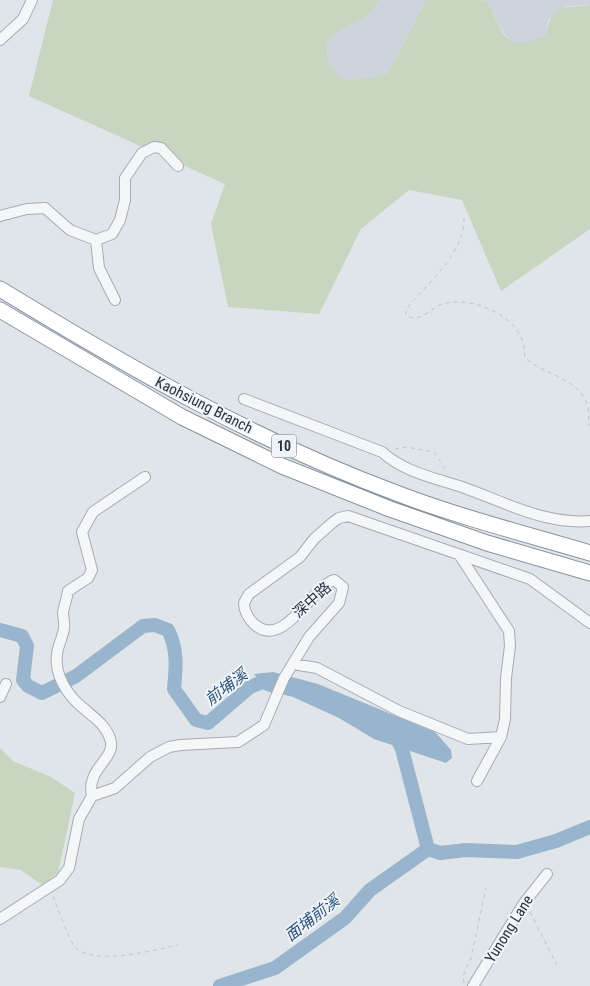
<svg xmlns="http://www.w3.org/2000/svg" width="590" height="986" viewBox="0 0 590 986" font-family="'Roboto Condensed','Noto Sans TC',sans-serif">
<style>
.built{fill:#ced4dd}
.green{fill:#c7d5c1}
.water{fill:#98b5cd}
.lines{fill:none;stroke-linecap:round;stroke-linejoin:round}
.river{stroke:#98b5cd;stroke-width:14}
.minor-casing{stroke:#a5acb5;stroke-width:12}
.highway-casing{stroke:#8693a2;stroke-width:17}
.path{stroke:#bfc3c9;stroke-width:1;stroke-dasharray:4 4;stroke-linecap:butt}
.minor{stroke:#f4f6f8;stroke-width:10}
.highway{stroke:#fff;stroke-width:15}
.labels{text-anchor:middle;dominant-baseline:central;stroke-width:4;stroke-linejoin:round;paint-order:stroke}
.shield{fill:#f0f4f8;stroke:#636d7a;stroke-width:1}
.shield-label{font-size:14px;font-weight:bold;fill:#273344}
.street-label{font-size:15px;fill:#273344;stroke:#f0f4f8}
.water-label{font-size:16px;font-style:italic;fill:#2e557b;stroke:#f0f4f8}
</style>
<rect width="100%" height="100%" fill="#e0e5ea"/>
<path class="built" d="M 380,0 L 426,0 L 388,73 L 366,78 L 340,79 L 328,63 L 327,42 L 339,31 L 368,16 Z
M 480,0 L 590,0 L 590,5 L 567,6 L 548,20 L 546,34 L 529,43 L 518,44 L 511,42 L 499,26 L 488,2 Z"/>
<path class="green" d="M 53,0 L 380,0 L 368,16 L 339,31 L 327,42 L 328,63 L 341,79 L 366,78 L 388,73 L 426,0 L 480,0 L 488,2 C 503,35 507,56 546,34 C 552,2 563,9 590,5 L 590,229 L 501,291 L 462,200 L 409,190 L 361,229 L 319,314 L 228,307 L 211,224 L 225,184 L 29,96 Z
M 0,748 L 13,761 L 51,777 L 75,793 L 58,873 L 42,885 L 21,870 L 0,867 Z"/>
<path class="water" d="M 273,672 L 318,684 L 435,732 L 451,750 L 452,758 L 446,763 L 374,739 L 339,718 L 293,697 L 267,690 L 254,674 Z"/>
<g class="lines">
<path class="river" d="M 0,630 L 22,636 L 27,646 L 23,680 L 28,686 L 42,693 L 76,676 L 143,626 L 155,625 L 168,630 C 178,649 176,668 174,689 L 196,720 L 208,723 L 250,687 L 262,682 L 279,688
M 394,732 L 402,749 L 428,849
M 220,986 L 275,968 L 345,918 L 370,890 L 428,849 L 440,853 L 466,850 L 517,852 L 556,841 L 590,827"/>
<g class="minor-casing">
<path id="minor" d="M 0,40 L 23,19 L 32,0
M 0,216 L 27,209 L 45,208 L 70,230 L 96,240 L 99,268 L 115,300
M 96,240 L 112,234 L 120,220 L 125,200 L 125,178 L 142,153 L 154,147 L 161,148 L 178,166
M 244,399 L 382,452 C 404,472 434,478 462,487 C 502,501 545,525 590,521
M 460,556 L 509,631 L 510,646 L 506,678 L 505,719 L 501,737 L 477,781
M 293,664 L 317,668 L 399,711 L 468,739 L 501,737
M 0,697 L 6,684
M 92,796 C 86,769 114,760 111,742 C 107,725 94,718 82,707 C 67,695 54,674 57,654 C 58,645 63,637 64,628 C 65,623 63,618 63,613 C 64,606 67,598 68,591 L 88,578 L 92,570 L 82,532 L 93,512 L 145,477
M 0,919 L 60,880 L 69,868 L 79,819 L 92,796 L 115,788 L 150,757 L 169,747 L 180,745 L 238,742 L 264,725 L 284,678 L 309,637 L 339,603 L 343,587 L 334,580 C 312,587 283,651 254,624 C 248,618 244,611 244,603 L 249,594 L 300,557 L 314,539 L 332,523 L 339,518 L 348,516 L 530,579 L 590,623
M 473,986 L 524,903 L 547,874"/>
</g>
<g class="highway-casing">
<path id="highway" d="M 0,289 C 128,367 258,442 399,494 C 462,518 526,534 590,553
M 0,310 L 182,417 L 282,466 L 390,509 L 487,543 L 590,573"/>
</g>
<path class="path" d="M 464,218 C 465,250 432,280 412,302 L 406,310 L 406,315 C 418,324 429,310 440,305 C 467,294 516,314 523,343 C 525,348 524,353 525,358 C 544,375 577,377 587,404 C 590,411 587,419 590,426
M 395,449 L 406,447 L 434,452 L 447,472
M 53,896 C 55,903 70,941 74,946 C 91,967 155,950 178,945
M 530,912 L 557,965
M 464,983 L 463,976 L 471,958 L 486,888"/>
<use href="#minor" class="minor"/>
<use href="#highway" class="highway"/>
</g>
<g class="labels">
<rect class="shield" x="271.5" y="434.5" width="25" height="23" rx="4"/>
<g class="shield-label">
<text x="284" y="446">10</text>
</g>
<g class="street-label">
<text transform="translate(204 405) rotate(27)">Kaohsiung Branch</text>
<text transform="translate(312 600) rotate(-42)">深中路</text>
<text transform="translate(509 929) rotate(-58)">Yunong Lane</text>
</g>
<g class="water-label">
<text transform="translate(226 687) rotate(-37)">前埔溪</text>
<text transform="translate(312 918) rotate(-38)">面埔前溪</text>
</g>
</g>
</svg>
